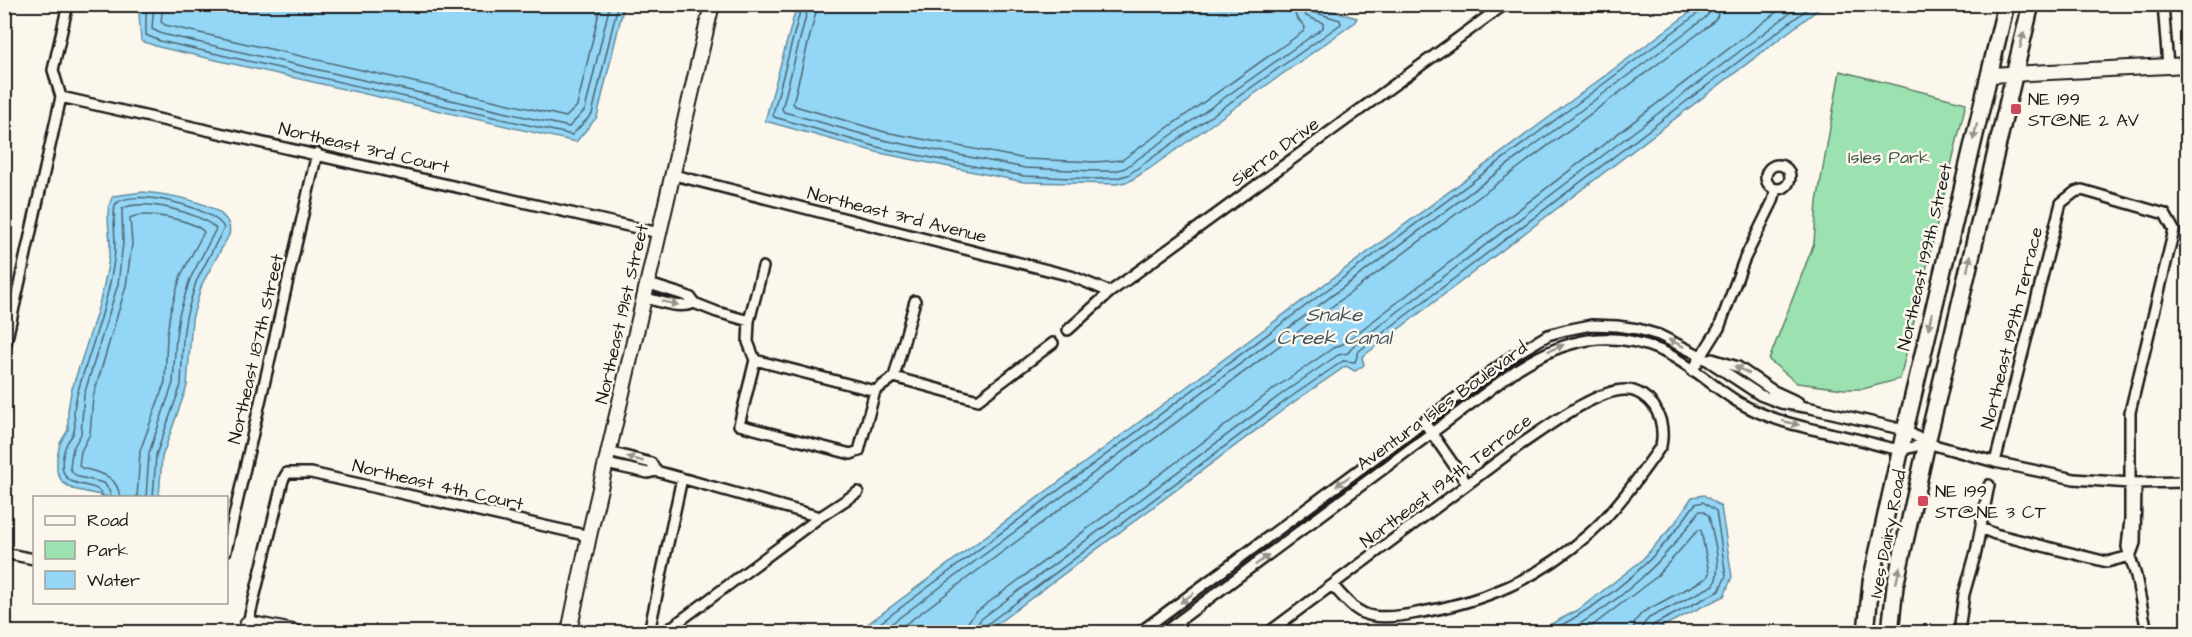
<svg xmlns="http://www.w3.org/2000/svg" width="2192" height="637" viewBox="0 0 2192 637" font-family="'Architects Daughter',sans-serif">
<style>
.green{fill:#9be2b0;stroke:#5c7f66;stroke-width:1.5}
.water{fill:#93d6f5;stroke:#638c9e;stroke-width:1.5}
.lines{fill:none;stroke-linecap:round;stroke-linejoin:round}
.shore{stroke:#4c6673;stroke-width:1.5}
.street-casing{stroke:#1c1c1c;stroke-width:14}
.secondary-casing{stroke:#1c1c1c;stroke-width:18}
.primary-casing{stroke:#1c1c1c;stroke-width:20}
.street{stroke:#fbf7ec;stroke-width:9}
.secondary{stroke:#fbf7ec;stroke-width:14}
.primary{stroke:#fbf7ec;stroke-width:15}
.oneway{fill:#97948e}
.poi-dot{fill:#d1495b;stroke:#fbf7ec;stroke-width:2}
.labels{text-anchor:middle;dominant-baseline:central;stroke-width:5;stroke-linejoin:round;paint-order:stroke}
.poi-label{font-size:18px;fill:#1c1c1c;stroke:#fbf7ec;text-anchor:start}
.street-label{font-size:18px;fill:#1c1c1c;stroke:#fbf7ec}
.park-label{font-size:18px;fill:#425748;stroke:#fbf7ec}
.water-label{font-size:20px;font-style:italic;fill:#40545d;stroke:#fbf7ec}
</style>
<rect width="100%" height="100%" fill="#fbf7ec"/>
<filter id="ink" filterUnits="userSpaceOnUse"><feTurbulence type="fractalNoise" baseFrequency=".0167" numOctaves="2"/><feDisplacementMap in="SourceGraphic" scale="12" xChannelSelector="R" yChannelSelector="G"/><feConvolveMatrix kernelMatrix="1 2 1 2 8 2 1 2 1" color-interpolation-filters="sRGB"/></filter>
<g filter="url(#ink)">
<path class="green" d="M 1840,71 L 1966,103 L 1900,379 L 1863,389 L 1844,389 L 1797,383 L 1769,360 L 1814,243 L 1817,202 Z"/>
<path class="water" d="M 141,4 L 624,4 L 624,5 L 597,117 L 576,142 L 159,47 L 141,41 L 139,13 Z
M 1306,4 L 1357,18 L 1354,23 L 1149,169 L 1130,181 L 1117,184 L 1024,182 L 880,153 L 765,121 L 797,5 Z
M 1700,5 L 1824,5 L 1362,357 L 1364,365 L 1355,371 L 1346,366 L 1291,404 L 986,632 L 857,632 Z
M 143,192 C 165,194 237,203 229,235 L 202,284 L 192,319 L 187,386 L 162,457 L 159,497 L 109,497 L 73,489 L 62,482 L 57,471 L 57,458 L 60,443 L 68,430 L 68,410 L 71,392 C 85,347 107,292 110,246 C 110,228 104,212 113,196 Z
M 1704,495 L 1721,507 L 1732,577 L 1724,596 L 1651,632 L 1536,632 L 1578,610 L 1641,561 L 1675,523 L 1692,497 Z"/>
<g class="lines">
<path class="shore" d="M 146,4 L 146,35 L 160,41 L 572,135 L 592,114 L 618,4
M 154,4 L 152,29 L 162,34 L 569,127 L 585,110 L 610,4
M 163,4 L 161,22 L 165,25 L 566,117 L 577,106 L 601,4
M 802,4 L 773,114 L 774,117 L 881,148 L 1024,176 L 1095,179 L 1116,178 L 1128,175 L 1341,24 L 1340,20 L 1313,12 L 1310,4
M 809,4 L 782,109 L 784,112 L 883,140 L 1025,168 L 1095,171 L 1115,171 L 1125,168 L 1323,28 L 1323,23 L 1306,16 L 1302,4
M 818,4 L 793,103 L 795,106 L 885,132 L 1026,159 L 1095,162 L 1122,160 L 1304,31 L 1305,27 L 1296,17 L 1293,4
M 103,498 C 101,480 69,491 63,471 C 61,463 63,451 67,443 C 69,439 73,436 74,431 C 76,425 74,418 74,412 C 74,406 76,400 77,394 C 90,350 108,305 114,260 C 117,241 112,223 115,205 C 128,186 215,207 224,228 L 196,282 L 186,317 L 183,337 L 181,385 L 156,455 L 153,498
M 111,498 L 109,490 L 104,483 L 79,477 L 73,473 L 70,468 L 71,459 L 73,448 L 81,434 L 84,395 L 118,284 L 123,243 L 122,209 C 141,197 202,213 216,229 L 190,279 L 179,315 L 176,336 L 173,383 L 149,453 L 146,498
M 120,498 C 118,475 100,473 82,468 L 79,466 L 81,451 L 90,434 L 93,397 L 126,286 L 132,244 L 130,218 C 144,210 194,220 204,232 L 181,275 L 170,313 L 167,335 L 165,382 L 140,451 L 137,498
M 868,632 L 1700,12 L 1703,4
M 880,632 L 1705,18 L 1710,12 L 1711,4
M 895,632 L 1710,25 L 1717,17 L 1720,4
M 966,632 L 968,622 L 976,612 L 1278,386 L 1333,348 L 1343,344 L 1787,4
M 975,632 L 977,625 L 981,619 L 1283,393 L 1338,355 L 1348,353 L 1354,345 L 1802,4
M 983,632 L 986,625 L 1288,399 L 1343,361 L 1355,362 L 1359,351 L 1814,4
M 1549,632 C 1607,602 1659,559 1695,504 L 1703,502 L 1716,511 L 1726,576 L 1719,591 L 1653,625 L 1650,632
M 1565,632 C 1617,605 1667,560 1699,511 L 1703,511 L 1709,516 C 1713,537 1723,565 1714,585 L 1649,618 L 1643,625 L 1642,632
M 1584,632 L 1655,578 L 1698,530 L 1701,530 L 1709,573 L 1707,578 L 1643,612 L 1635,621 L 1633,632"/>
<g class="street-casing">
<path id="street" d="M 2163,4 L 2168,66
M 61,97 L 659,233
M1766 177a12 12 0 1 1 24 0a12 12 0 1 1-24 0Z
M 674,175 L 1071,276 L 1110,292
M 763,267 L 749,321 L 748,342 L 755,360 L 875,391 L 894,377 L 915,301
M 649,284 L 684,295 L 691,298 L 694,303 L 717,312 L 749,321
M 645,298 C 660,301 680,310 694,303
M 1068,330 L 1110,292 L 1505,4
M 4,352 L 61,97 L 53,70 L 68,4
M 1712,359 L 1738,367 L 1772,390 L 1798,402
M 755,360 L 739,425 L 851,454 L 859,451 L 875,391
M 1692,371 L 1719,328 L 1744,260 L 1773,201 L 1776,189
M 894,377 L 978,400 L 1053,343
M 1424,422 L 1467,484
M 609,452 L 651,463 L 656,471
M 1995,462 L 2061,203 L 2075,192 L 2082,190 L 2165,214 L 2174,230 L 2130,412 L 2130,519 L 2127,547 L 2136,576 L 2147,632
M 606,464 L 648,473 L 656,471 L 820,517 L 858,492
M 1981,528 L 1995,534 L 2107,562 L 2130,556
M 226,551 L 317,153
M 4,553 L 34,559
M 2131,554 L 2135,543 L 2136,483
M 248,623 L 283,480 L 287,473 L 311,473 L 589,536
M 649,632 L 682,478
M 665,632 L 820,517
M 1140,632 L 1514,355 L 1548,335 L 1566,330 L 1591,325 L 1617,326 L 1638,329 L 1659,335 L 1701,356 L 1760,395 L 1781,403 L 1811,408 L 1905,430 L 1927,443 L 1995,462 L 2074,479 L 2130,483 L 2188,482
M 1164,632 L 1519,368 C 1565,339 1611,328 1662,351 C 1689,363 1713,387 1738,402 C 1775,424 1819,430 1860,440 C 1873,443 1888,449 1900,449 C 1909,449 1919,445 1927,443
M 1269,632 L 1520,445 C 1544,429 1598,388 1627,390 C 1637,390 1648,398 1654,406 C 1662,419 1664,431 1661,446 C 1639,477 1617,509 1589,534 C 1538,579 1484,602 1417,613 C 1402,616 1378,620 1363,613 C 1351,608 1341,594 1333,586
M 1959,632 L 1964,594 L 1976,552 L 1989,485"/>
</g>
<g class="secondary-casing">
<path id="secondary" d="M 1989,75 L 2188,65
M 246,632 L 248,623 L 294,632
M 569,632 L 589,536 L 712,4"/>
</g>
<g class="primary-casing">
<path id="primary" d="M 1866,632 L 1871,582 L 1905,430 L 2006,4
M 1890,632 L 1895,586 L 1927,443 L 2031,4"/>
</g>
<use href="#street" class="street"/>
<use href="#secondary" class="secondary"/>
<use href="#primary" class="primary"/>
</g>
<defs><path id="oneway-solid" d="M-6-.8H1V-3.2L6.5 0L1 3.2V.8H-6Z" transform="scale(1.5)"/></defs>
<g class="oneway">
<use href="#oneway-solid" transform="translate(2022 40) rotate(-76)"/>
<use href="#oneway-solid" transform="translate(1975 132) rotate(103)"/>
<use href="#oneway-solid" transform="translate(1969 263) rotate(-77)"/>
<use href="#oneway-solid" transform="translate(670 303) rotate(13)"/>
<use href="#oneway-solid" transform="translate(1930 321) rotate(103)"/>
<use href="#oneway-solid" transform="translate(1676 343) rotate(-155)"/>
<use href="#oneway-solid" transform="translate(1556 348) rotate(-22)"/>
<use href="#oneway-solid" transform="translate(1742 370) rotate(-154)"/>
<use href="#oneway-solid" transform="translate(1791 423) rotate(14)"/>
<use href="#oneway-solid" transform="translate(635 459) rotate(-164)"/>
<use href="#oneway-solid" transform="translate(1343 481) rotate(144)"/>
<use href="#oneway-solid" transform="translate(1262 560) rotate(-37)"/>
<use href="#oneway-solid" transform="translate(1898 575) rotate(-77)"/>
<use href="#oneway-solid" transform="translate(1187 598) rotate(143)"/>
</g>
</g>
<g class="poi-dot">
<rect x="2010" y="103" width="12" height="12" rx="3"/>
<rect x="1917" y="495" width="12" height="12" rx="3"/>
</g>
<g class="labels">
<g class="poi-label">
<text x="2028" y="99">NE 199<tspan x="2028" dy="21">ST@NE 2 AV</tspan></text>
<text x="1935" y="491">NE 199<tspan x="1935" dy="21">ST@NE 3 CT</tspan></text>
</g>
<g class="street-label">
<text transform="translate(364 148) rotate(13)">Northeast 3rd Court</text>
<text transform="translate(1275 152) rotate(-36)">Sierra Drive</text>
<text transform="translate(897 215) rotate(14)">Northeast 3rd Avenue</text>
<text transform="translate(1925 257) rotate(-77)">Northeast 199th Street</text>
<text transform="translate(622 314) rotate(-77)">Northeast 191st Street</text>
<text transform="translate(2012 328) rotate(-76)">Northeast 199th Terrace</text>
<text transform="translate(256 349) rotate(-77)">Northeast 187th Street</text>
<text transform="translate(1442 406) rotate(-36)">Aventura Isles Boulevard</text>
<text transform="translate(1446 481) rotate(-37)">Northeast 194th Terrace</text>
<text transform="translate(438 485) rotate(13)">Northeast 4th Court</text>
<text transform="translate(1888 534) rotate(-79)">Ives Dairy Road</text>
</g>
<g class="park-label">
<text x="1889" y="157">Isles Park</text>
</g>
<g class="water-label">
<text x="1334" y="315">Snake<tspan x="1334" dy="23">Creek Canal</tspan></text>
</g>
</g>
<rect width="2192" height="637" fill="none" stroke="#fbf7ec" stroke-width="24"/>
<rect x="12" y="12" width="2168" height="613" fill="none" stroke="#1c1c1c" stroke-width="2" filter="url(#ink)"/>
<rect x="33" y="496" width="195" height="108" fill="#fbf7ec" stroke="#a29f99" stroke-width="1.5"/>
<rect x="45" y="516" width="30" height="9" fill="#fbf7ec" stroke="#a29f99" stroke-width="1.5"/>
<text x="87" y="526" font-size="18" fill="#1c1c1c">Road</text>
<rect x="45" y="541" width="30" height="18" fill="#9be2b0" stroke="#a29f99" stroke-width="1.5"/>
<text x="87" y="556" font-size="18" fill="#1c1c1c">Park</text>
<rect x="45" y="571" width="30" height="18" fill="#93d6f5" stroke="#a29f99" stroke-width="1.5"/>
<text x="87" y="586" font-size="18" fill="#1c1c1c">Water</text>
</svg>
